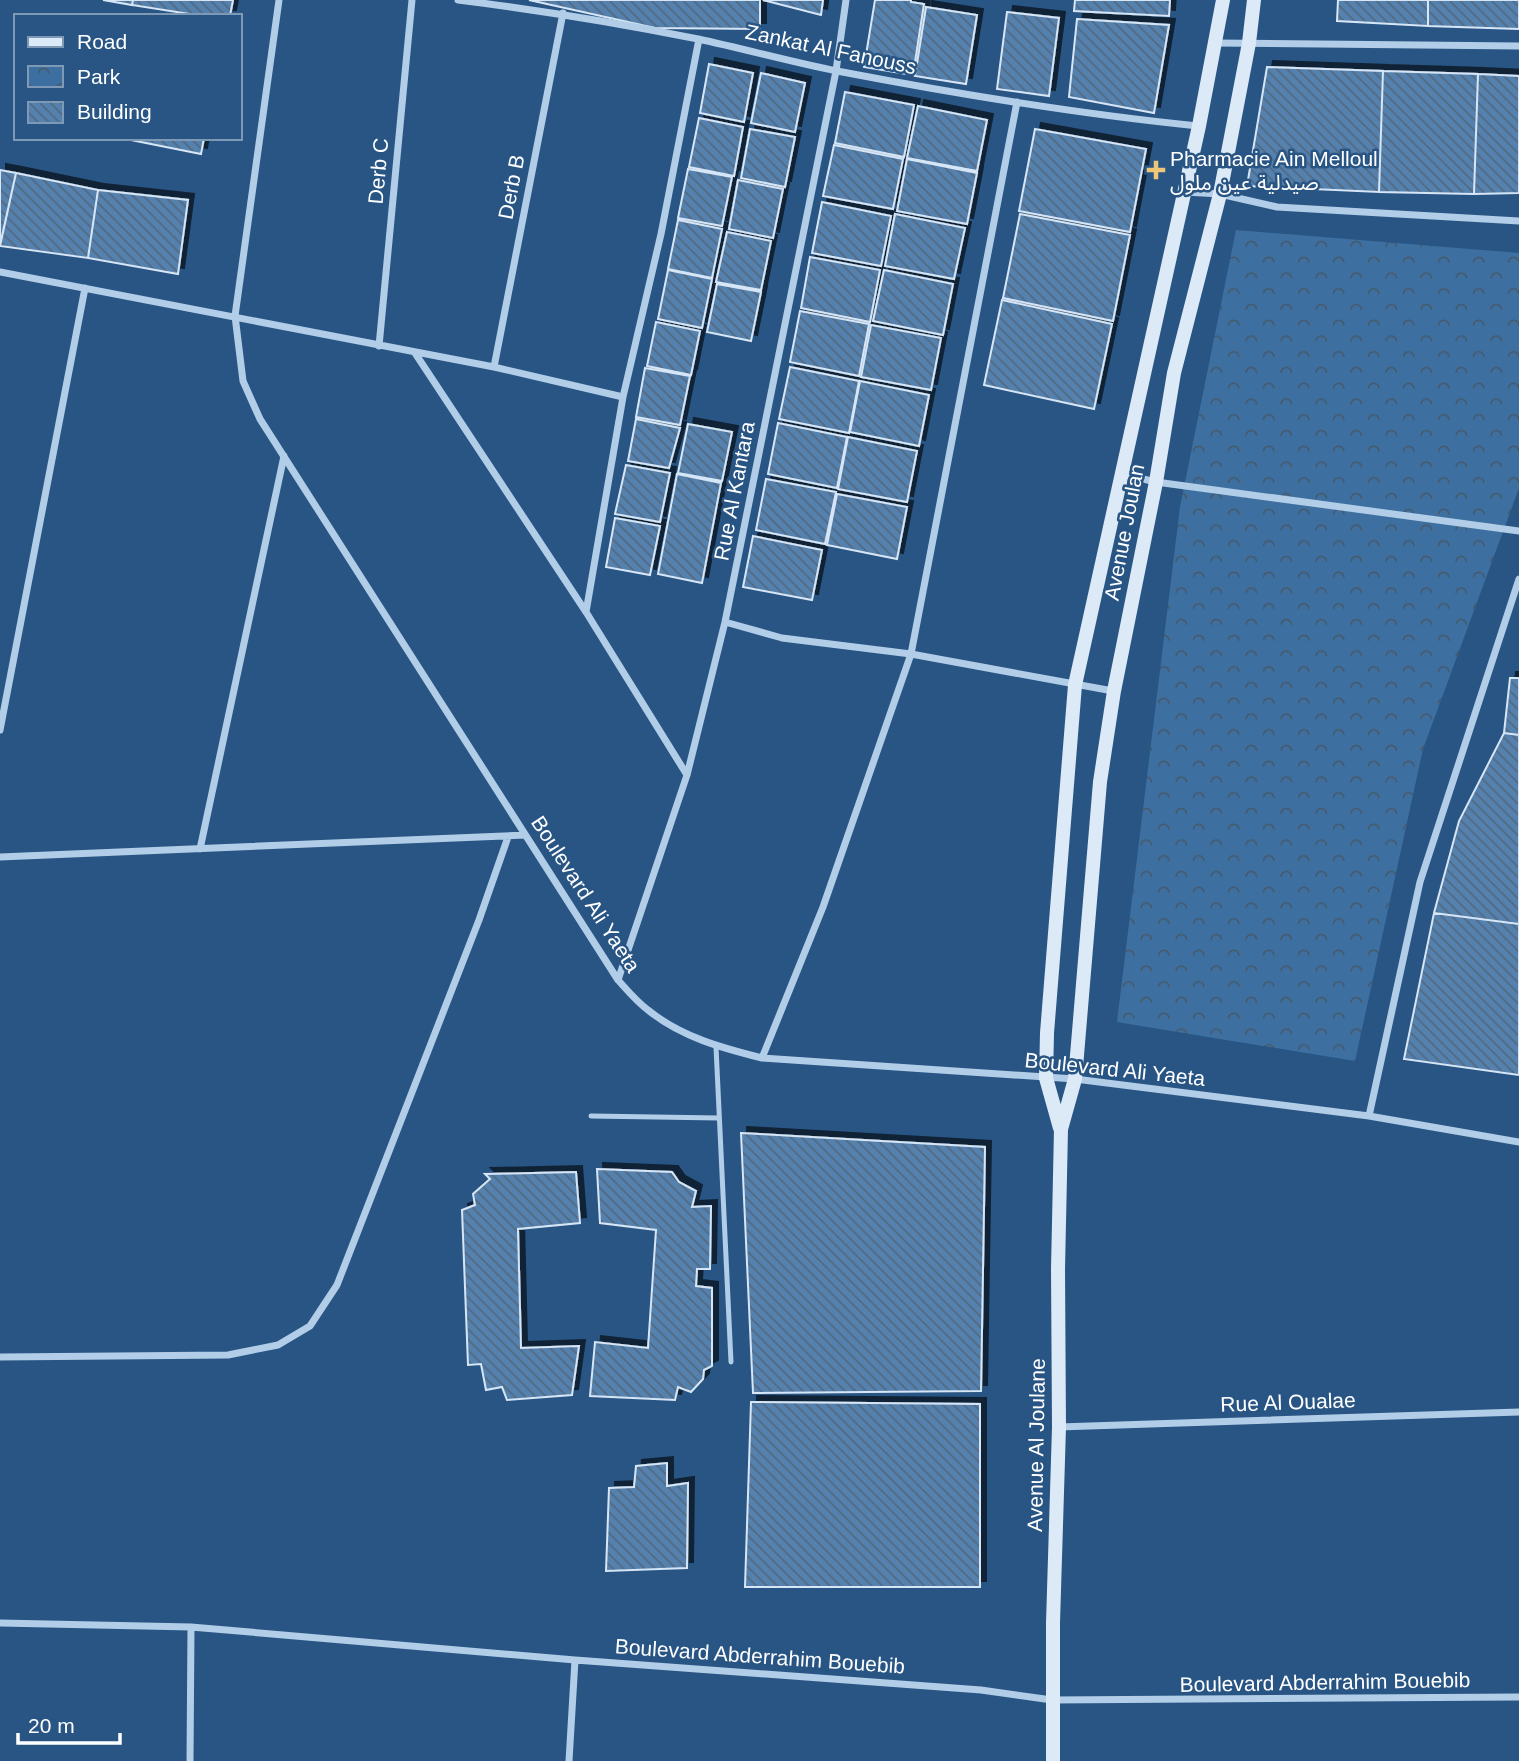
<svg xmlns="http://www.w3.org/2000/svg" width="1519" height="1761" viewBox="0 0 1519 1761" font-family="Helvetica,'Noto Sans Arabic',sans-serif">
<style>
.park{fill:url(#park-crowns)}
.building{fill:url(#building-back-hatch);stroke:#d6e6f6;stroke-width:2;filter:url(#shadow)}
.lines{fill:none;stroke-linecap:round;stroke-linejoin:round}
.lane{stroke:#b2cde7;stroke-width:5}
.street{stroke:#b2cde7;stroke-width:7}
.secondary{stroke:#dce9f7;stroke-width:14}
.poi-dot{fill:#efc678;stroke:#285584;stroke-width:2.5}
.labels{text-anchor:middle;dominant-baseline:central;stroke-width:5;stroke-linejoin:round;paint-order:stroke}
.street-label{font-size:21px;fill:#fff;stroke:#285584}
.poi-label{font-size:21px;fill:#fff;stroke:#285584;text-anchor:start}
</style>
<defs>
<pattern id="park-crowns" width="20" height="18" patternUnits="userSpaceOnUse" patternTransform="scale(1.75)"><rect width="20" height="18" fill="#3d70a1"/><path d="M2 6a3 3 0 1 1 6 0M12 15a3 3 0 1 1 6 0" fill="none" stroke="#465a6e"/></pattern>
<pattern id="building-back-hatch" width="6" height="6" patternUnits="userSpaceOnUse" patternTransform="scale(1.75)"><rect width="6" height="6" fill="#5581ae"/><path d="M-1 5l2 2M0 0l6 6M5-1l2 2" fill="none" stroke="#516982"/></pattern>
<filter id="shadow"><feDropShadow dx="6" dy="-6" stdDeviation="0" flood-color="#0009"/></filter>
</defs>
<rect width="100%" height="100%" fill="#285584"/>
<path class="park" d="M 1236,230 L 1519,253 L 1519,488 L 1423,749 L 1355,1061 L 1117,1022 L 1180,507 Z"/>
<path class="building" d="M 103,0 L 133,0 L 132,5 Z
M 133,0 L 233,0 L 230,16 L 202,16 L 132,5 Z
M 529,0 L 760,0 L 760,29 L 655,28 Z
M 763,0 L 823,0 L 821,15 Z
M 875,0 L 911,0 L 911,2 L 924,4 L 913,75 L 864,67 Z
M 1075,0 L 1170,0 L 1169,16 L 1074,11 Z
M 1338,0 L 1428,0 L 1428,26 L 1337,21 Z
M 1428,0 L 1519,0 L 1519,29 L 1428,26 Z
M 926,7 L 977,15 L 966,84 L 915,76 Z
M 1007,12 L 1059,18 L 1049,96 L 997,89 Z
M 1077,19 L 1169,25 L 1154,113 L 1069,97 Z
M 709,64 L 753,73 L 744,122 L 700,113 Z
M 1267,67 L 1383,71 L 1379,192 L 1247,186 Z
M 1383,71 L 1478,74 L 1474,194 L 1379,192 Z
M 761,73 L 805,83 L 795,132 L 751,123 Z
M 1478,74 L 1519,76 L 1519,193 L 1474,194 Z
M 845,92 L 914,105 L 904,157 L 835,143 Z
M 918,106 L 987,120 L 977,171 L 907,158 Z
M 699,118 L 743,127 L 734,176 L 689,167 Z
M 750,129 L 795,137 L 785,187 L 741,178 Z
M 1035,129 L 1146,149 L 1130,232 L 1019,211 Z
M 121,138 L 204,138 L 201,154 Z
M 834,145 L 903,159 L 893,209 L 823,196 Z
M 907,159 L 977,173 L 967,224 L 897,211 Z
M 688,169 L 732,177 L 722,226 L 678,218 Z
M 0,170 L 16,173 L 0,245 Z
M 16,173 L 98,190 L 88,258 L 0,246 Z
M 738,180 L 783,189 L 773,238 L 729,229 Z
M 98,190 L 188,200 L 178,274 L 88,258 Z
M 822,202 L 891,216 L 881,266 L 812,253 Z
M 895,214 L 965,228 L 954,279 L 885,266 Z
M 1020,214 L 1130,235 L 1113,321 L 1003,298 Z
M 678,220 L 722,229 L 712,278 L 668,269 Z
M 727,232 L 771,241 L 761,290 L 716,282 Z
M 810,257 L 880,270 L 870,322 L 801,308 Z
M 668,270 L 712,279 L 702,328 L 658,319 Z
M 884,270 L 953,284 L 943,335 L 873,321 Z
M 717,284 L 761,292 L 751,341 L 707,332 Z
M 1002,300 L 1112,324 L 1094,409 L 984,385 Z
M 800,311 L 869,324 L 859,376 L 790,362 Z
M 656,322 L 700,331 L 691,375 L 647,366 Z
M 871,325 L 941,338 L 931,390 L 861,377 Z
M 790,367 L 859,381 L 849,433 L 779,419 Z
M 645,368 L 690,376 L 680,425 L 636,417 Z
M 860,381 L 929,395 L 919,446 L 850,432 Z
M 636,419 L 680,428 L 669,468 L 628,461 Z
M 778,423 L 847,437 L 837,488 L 768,474 Z
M 688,424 L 732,432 L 722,481 L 678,473 Z
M 848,437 L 917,451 L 907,502 L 838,489 Z
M 626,465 L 670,473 L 660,522 L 615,514 Z
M 677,474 L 721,483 L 702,583 L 658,574 Z
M 766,479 L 836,492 L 825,544 L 756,530 Z
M 837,494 L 907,507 L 897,559 L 827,545 Z
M 615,518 L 660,526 L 650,575 L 606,567 Z
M 753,536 L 822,550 L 812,600 L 743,587 Z
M 1510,678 L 1519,678 L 1519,735 L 1504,733 Z
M 1504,733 L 1519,735 L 1519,924 L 1434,913 L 1459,821 Z
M 1434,913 L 1519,924 L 1519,1075 L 1404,1059 Z
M 741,1133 L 985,1147 L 981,1391 L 753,1393 Z
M 597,1169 L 672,1172 L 679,1182 L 696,1191 L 692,1207 L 711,1206 L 710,1269 L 697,1269 L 696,1286 L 712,1288 L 712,1366 L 704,1370 L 703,1379 L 691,1392 L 678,1387 L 675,1400 L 590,1396 L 595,1342 L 648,1348 L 656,1230 L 600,1223 Z
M 576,1172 L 580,1223 L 518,1229 L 521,1348 L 579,1346 L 572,1395 L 507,1400 L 502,1387 L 486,1390 L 481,1364 L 468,1365 L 462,1210 L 475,1205 L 473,1194 L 490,1179 L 485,1174 Z
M 751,1402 L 980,1404 L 980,1587 L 745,1587 Z
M 667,1463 L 667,1486 L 688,1483 L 687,1568 L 606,1571 L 609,1488 L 634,1487 L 636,1466 Z"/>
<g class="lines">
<path class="lane" d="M 716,1047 L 731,1362
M 591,1116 L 719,1118"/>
<path class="street" d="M 279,0 L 235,316 L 243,381 L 260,419 L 618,980 C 627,990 637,1002 648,1010 C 681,1037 722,1048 762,1058 L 1075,1079 L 1369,1116 L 1519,1142
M 458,0 C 539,10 618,23 698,39 C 745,49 791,62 837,71 C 957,94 1077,114 1198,126
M 1215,43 L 1519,46
M 1185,192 L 1220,194 L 1277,207 L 1519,221
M 0,272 L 494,367 L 623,397
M 379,346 L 412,0
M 415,353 L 586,612 L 687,775
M 494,367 L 563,13
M 1122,474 L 1156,482 L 1519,531
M 586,612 L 623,397 L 661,234 L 699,39
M 725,622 L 782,638 L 911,654 L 1113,691
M 0,730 L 85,288
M 200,849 L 284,456
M 0,857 L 525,835
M 618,980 L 687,775 L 725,622 L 836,71 L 846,0
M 762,1058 L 823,907 L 911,654 L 1017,102
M 1369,1116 L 1420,882 L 1519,579
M 0,1357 L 228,1355 L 278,1345 L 310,1326 L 337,1285 L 479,920 L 508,837
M 1059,1427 L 1519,1412
M 0,1623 L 191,1627 L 575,1660 L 981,1690 L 1052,1700 L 1519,1697
M 190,1761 L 191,1627
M 569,1761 L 575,1660"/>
<path class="secondary" d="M 1060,1128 L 1046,1078 L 1047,1033 L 1075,685 L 1199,126 L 1223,0
M 1053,1761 L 1053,1623 L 1059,1427 L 1058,1269 L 1061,1129 L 1075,1079 L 1100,782 L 1114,691 L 1156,482 L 1174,373 L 1220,194 L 1249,43 L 1254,0"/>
</g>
<path class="poi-dot" d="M1152.5 159.5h7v7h7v7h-7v7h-7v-7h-7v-7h7z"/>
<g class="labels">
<g class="street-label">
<text transform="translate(831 49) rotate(12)">Zankat Al Fanouss</text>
<text transform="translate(378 171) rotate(-85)">Derb C</text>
<text transform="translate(511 187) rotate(-79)">Derb B</text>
<text transform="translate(734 491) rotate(-79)">Rue Al Kantara</text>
<text transform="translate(1124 532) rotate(-79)">Avenue Joulan</text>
<text transform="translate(586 894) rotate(57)">Boulevard Ali Yaeta</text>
<text transform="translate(1115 1069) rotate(6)">Boulevard Ali Yaeta</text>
<text transform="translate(1288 1402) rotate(-2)">Rue Al Oualae</text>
<text transform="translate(1036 1445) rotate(-89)">Avenue Al Joulane</text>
<text transform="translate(760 1656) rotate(4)">Boulevard Abderrahim Bouebib</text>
<text transform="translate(1325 1682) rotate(-1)">Boulevard Abderrahim Bouebib</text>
</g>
<g class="poi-label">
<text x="1170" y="158">Pharmacie Ain Melloul<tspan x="1170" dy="24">صيدلية عين ملول</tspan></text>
</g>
</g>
<rect x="14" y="14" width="228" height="126" fill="#285584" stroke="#7e99b5" stroke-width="2"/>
<rect x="28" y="37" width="35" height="10" fill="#dce9f7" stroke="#7e99b5" stroke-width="2"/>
<text x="77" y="49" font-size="21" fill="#ffffff">Road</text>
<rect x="28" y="66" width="35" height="21" fill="url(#park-crowns)" stroke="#7e99b5" stroke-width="2"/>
<text x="77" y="84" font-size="21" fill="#ffffff">Park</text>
<rect x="28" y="102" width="35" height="21" fill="url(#building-back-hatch)" stroke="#7e99b5" stroke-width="2"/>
<text x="77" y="119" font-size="21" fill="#ffffff">Building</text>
<path d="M18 1733v10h102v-10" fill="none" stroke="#ffffff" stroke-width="3.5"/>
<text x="28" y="1733" font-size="21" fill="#ffffff" stroke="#285584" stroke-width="5" paint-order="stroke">20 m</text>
</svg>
